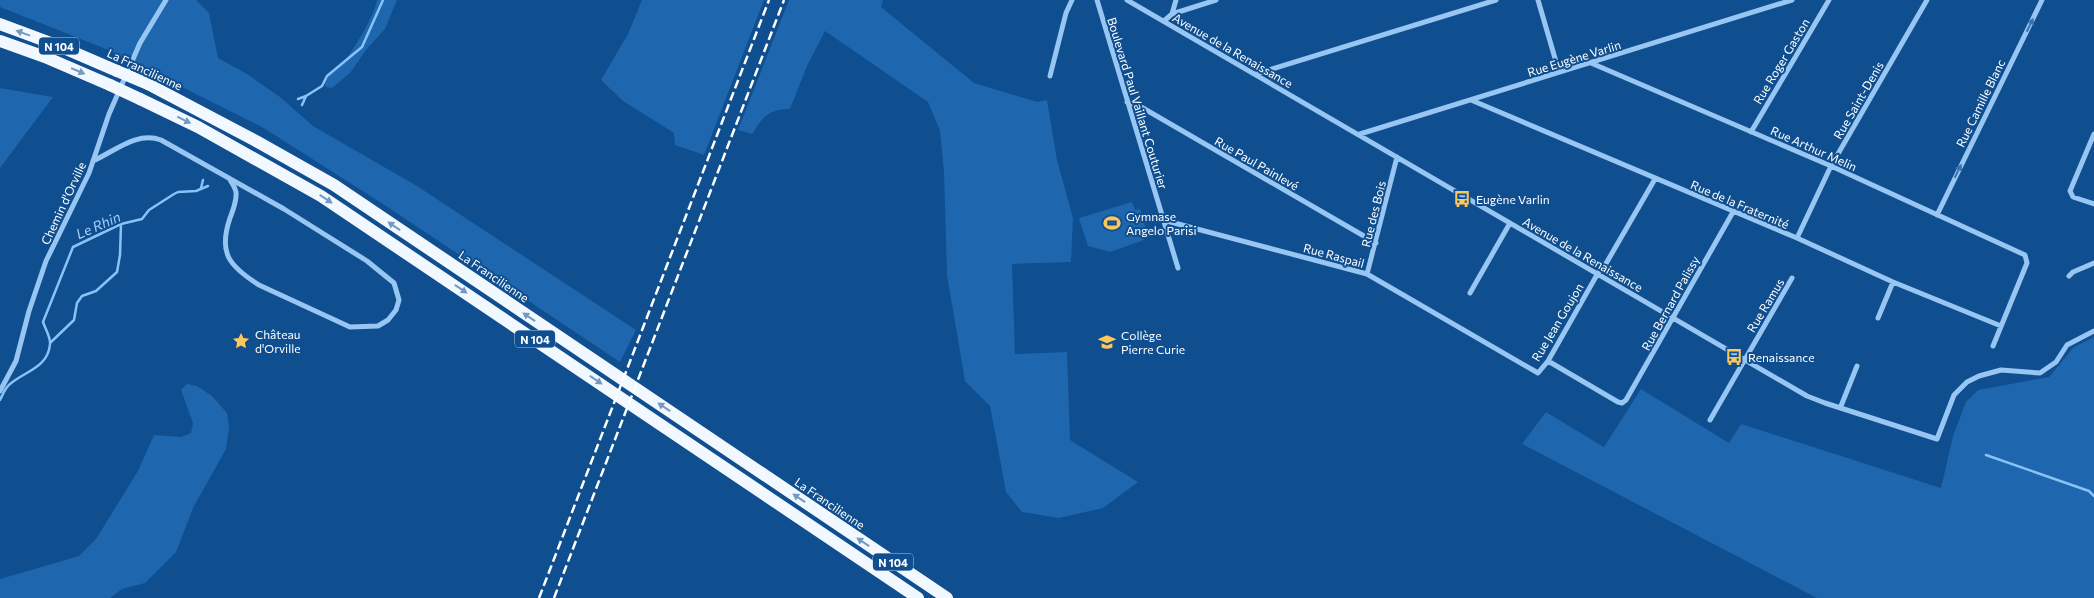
<svg xmlns="http://www.w3.org/2000/svg" width="2094" height="598" viewBox="0 0 2094 598" font-family="Commissioner,sans-serif">
<style>
.green{fill:#1e66ad}
.lines{fill:none;stroke-linecap:round;stroke-linejoin:round}
.stream{stroke:#89c2f7;stroke-width:2.5}
.minor{stroke:#98c6f3;stroke-width:5}
.trunk{stroke:#f2f8ff;stroke-width:12}
.rail{stroke:#fff;stroke-width:2.5;stroke-dasharray:9 4;stroke-linecap:butt}
.trunk-bridge{stroke:#f2f8ff;stroke-width:12}
.oneway{fill:#3872ad}
.oneway2{fill:#759ac1}
.labels{text-anchor:middle;dominant-baseline:central;stroke-width:4;stroke-linejoin:round;paint-order:stroke}
.shield{fill:#0f4e8f;stroke:#b7cadd;stroke-width:1}
.shield-label{font-size:11px;font-weight:bold;fill:#fff}
.street-label{font-size:12px;fill:#fff;stroke:#0f4e8f}
.poi-label{font-size:12px;fill:#fff;stroke:#0f4e8f;text-anchor:start}
.water-label{font-size:14px;font-style:italic;fill:#a4d0fa;stroke:#0f4e8f}
</style>
<rect width="100%" height="100%" fill="#0f4e8f"/>
<path class="green" d="M 0,0 L 196,0 L 209,13 L 218,58 L 247,74 L 280,97 L 313,126 L 417,186 L 636,330 L 620,362 L 383,204 L 262,127 L 106,49 L 0,7 Z
M 377,0 L 397,0 L 385,29 L 366,50 L 350,73 L 332,88 L 326,87 L 323,80 C 329,71 339,67 346,59 C 357,44 373,18 377,0 Z
M 642,0 L 764,0 L 704,155 L 675,145 L 674,133 L 623,101 L 601,80 L 628,34 Z
M 789,0 L 883,0 L 881,7 L 974,83 L 1037,102 L 1047,100 L 1057,160 L 1073,218 L 1071,262 L 1012,264 L 1015,354 L 1067,352 L 1070,440 L 1138,482 L 1103,508 L 1059,518 L 1022,512 L 1006,492 L 990,406 L 965,381 L 947,275 L 944,172 L 940,131 L 928,102 L 825,31 L 807,66 L 790,109 C 768,109 763,117 752,134 L 738,130 Z
M 0,88 L 53,97 L 0,168 Z
M 1132,202 L 1135,210 L 1140,209 L 1146,229 L 1141,230 L 1144,240 L 1110,252 L 1088,246 L 1079,218 Z
M 2094,337 L 2094,598 L 1817,598 L 1522,444 L 1546,412 L 1604,447 L 1641,389 L 1729,443 L 1741,424 L 1941,488 L 1953,436 L 1966,402 L 1978,390 L 2049,377 L 2074,347 Z
M 187,384 L 197,386 L 212,396 L 227,413 L 229,428 L 226,449 L 194,506 L 176,552 L 145,583 L 122,589 L 110,598 L 0,598 L 0,579 L 79,556 L 96,539 L 138,471 L 154,435 L 181,437 L 191,433 L 193,423 L 181,390 Z"/>
<g class="lines">
<path class="stream" d="M 298,99 L 306,96 L 322,86 L 327,76 L 362,47 L 383,0
M 302,105 L 306,96
M 201,188 L 203,180
M 50,343 L 74,320 L 77,303 L 82,296 L 96,291 L 117,272 L 120,255 L 121,224
M 0,400 C 3,394 5,388 10,384 C 25,371 48,368 50,344 C 51,338 45,328 43,322 L 73,247 L 121,224 L 142,219 L 149,210 L 174,194 L 178,192 L 196,191 L 208,186
M 1986,455 L 2089,491 L 2094,496"/>
<path class="minor" d="M 1097,0 L 1178,268
M 1127,0 L 1807,396 L 1825,403 L 1937,439 L 1954,395 L 1967,382 L 1979,376 L 2001,370 L 2040,373 L 2056,362 L 2067,345 L 2094,331
M 1538,0 L 1559,72
M 1172,14 L 1176,0
M 1164,21 L 1172,14 L 1216,0
M 1591,63 L 1831,166 L 2025,255 L 2027,263 L 1993,346
M 1256,74 L 1496,0
M 1050,76 L 1066,13 L 1072,0
M 1471,100 L 1797,238 L 1893,282 L 2001,326
M 1127,102 L 1136,104 L 1376,243
M 1751,132 L 1829,0
M 1360,134 L 1792,0
M 2094,134 L 2070,191 L 2073,197 L 2094,204
M 93,161 C 115,151 137,131 161,140 L 284,209 L 367,261 L 394,283 L 399,300 L 396,310 L 388,320 L 378,326 L 350,327 L 259,285 C 229,266 218,253 230,218 C 233,210 237,201 236,192 C 235,187 231,182 229,178
M 1937,215 L 2042,0
M 1163,220 L 1367,274 L 1538,373 L 1548,361 L 1598,273 L 1604,267 L 1655,179
M 1797,238 L 1831,166 L 1927,0
M 1367,274 L 1397,157
M 2069,276 L 2073,272 L 2094,263
M 1470,293 L 1510,223
M 1878,318 L 1893,282
M 1548,361 L 1618,402 L 1622,403 L 1626,400 L 1733,212
M 0,391 L 16,361 L 29,311 L 46,261 L 89,173 L 109,114 L 140,43 L 166,0
M 1841,406 L 1857,366
M 1710,420 L 1792,278"/>
<path class="trunk" d="M 0,24 L 59,46 L 117,71
M 0,41 L 45,57 L 110,85
M 148,84 L 256,141 L 334,185 L 947,598
M 140,99 L 198,127 L 321,196 L 918,598"/>
<path class="rail" d="M 539,598 L 769,0
M 554,598 L 784,0"/>
<path class="trunk-bridge" d="M 117,71 L 148,84
M 110,85 L 140,99"/>
</g>
<defs><path id="oneway-solid" d="M-6-.8H1V-3.2L6.5 0L1 3.2V.8H-6Z" transform="scale(1.25)"/></defs>
<g class="oneway">
<use href="#oneway-solid" transform="translate(2030 25) rotate(-64)"/>
<use href="#oneway-solid" transform="translate(1958 171) rotate(-64)"/>
</g>
<g class="oneway2">
<use href="#oneway-solid" transform="translate(23 33) rotate(-160)"/>
<use href="#oneway-solid" transform="translate(78 71) rotate(23)"/>
<use href="#oneway-solid" transform="translate(184 120) rotate(26)"/>
<use href="#oneway-solid" transform="translate(326 199) rotate(33)"/>
<use href="#oneway-solid" transform="translate(394 226) rotate(-146)"/>
<use href="#oneway-solid" transform="translate(461 289) rotate(34)"/>
<use href="#oneway-solid" transform="translate(529 317) rotate(-146)"/>
<use href="#oneway-solid" transform="translate(596 380) rotate(34)"/>
<use href="#oneway-solid" transform="translate(664 407) rotate(-146)"/>
<use href="#oneway-solid" transform="translate(799 498) rotate(-146)"/>
<use href="#oneway-solid" transform="translate(863 542) rotate(-146)"/>
</g>
<defs>
<g id="bus-bare" transform="scale(1.35)"><path d="M-5-6H5V4H4V6H2V4H-2V6H-4V4H-5ZM-3.5-4V0h7V-4ZM-3.5 1.2v1.5H-2V1.2ZM2 1.2v1.5H3.5V1.2Z" fill="#ffc65a" stroke="#0f4e8f" stroke-width="2.5" paint-order="stroke"/></g>
<g id="stadium-bare" transform="scale(1.35)"><path d="M0-5a6.5 5 0 1 0 0 10a6.5 5 0 1 0 0-10ZM-3.5-1.8h7v3.6h-7Z" fill="#ffc65a" stroke="#0f4e8f" stroke-width="2.5" paint-order="stroke"/></g>
<g id="sight-bare" transform="scale(1.35)"><path d="M0-6L1.8-2.2L6-1.7L2.9 1.2L3.7 5.4L0 3.3L-3.7 5.4L-2.9 1.2L-6-1.7L-1.8-2.2Z" fill="#ffc65a" stroke="#0f4e8f" stroke-width="2.5" paint-order="stroke"/></g>
<g id="school-bare" transform="scale(1.35)"><path d="M0-5L7-2L0 1L-7-2ZM-4 1L0 2.5L4 1V4Q0 6-4 4Z" fill="#ffc65a" stroke="#0f4e8f" stroke-width="2.5" paint-order="stroke"/></g>
</defs>
<g fill-rule="evenodd">
<use href="#bus-bare" x="1462" y="199"/>
<use href="#stadium-bare" x="1112" y="223"/>
<use href="#sight-bare" x="241" y="341"/>
<use href="#school-bare" x="1107" y="342"/>
<use href="#bus-bare" x="1734" y="357"/>
</g>
<g class="labels">
<g class="shield">
<rect x="39" y="37.5" width="40" height="17" rx="4"/>
<rect x="515" y="330.5" width="40" height="17" rx="4"/>
<rect x="873" y="553.5" width="40" height="17" rx="4"/>
</g>
<g class="shield-label">
<text x="59" y="46">N 104</text>
<text x="535" y="339">N 104</text>
<text x="893" y="562">N 104</text>
</g>
<g class="street-label">
<text transform="translate(1233 50) rotate(30)">Avenue de la Renaissance</text>
<text transform="translate(1574 58) rotate(-17)">Rue Eugène Varlin</text>
<text transform="translate(1781 61) rotate(-59)">Rue Roger Gaston</text>
<text transform="translate(145 69) rotate(25)">La Francilienne</text>
<text transform="translate(1858 100) rotate(-60)">Rue Saint-Denis</text>
<text transform="translate(1138 103) rotate(73)">Boulevard Paul Vaillant Couturier</text>
<text transform="translate(1980 103) rotate(-64)">Rue Camille Blanc</text>
<text transform="translate(1814 148) rotate(24)">Rue Arthur Melin</text>
<text transform="translate(1257 163) rotate(30)">Rue Paul Painlevé</text>
<text transform="translate(63 203) rotate(-65)">Chemin d'Orville</text>
<text transform="translate(1740 204) rotate(23)">Rue de la Fraternité</text>
<text transform="translate(1373 214) rotate(-76)">Rue des Bois</text>
<text transform="translate(1583 254) rotate(30)">Avenue de la Renaissance</text>
<text transform="translate(1334 255) rotate(15)">Rue Raspail</text>
<text transform="translate(494 276) rotate(34)">La Francilienne</text>
<text transform="translate(1670 303) rotate(-61)">Rue Bernard Palissy</text>
<text transform="translate(1765 305) rotate(-59)">Rue Ramus</text>
<text transform="translate(1557 322) rotate(-59)">Rue Jean Goujon</text>
<text transform="translate(830 503) rotate(34)">La Francilienne</text>
</g>
<g class="poi-label">
<text x="1476" y="199">Eugène Varlin</text>
<text x="1126" y="216">Gymnase<tspan x="1126" dy="14">Angelo Parisi</tspan></text>
<text x="255" y="334">Château<tspan x="255" dy="14">d'Orville</tspan></text>
<text x="1121" y="335">Collège<tspan x="1121" dy="14">Pierre Curie</tspan></text>
<text x="1748" y="357">Renaissance</text>
</g>
<g class="water-label">
<text transform="translate(98 225) rotate(-24)">Le Rhin</text>
</g>
</g>
</svg>
